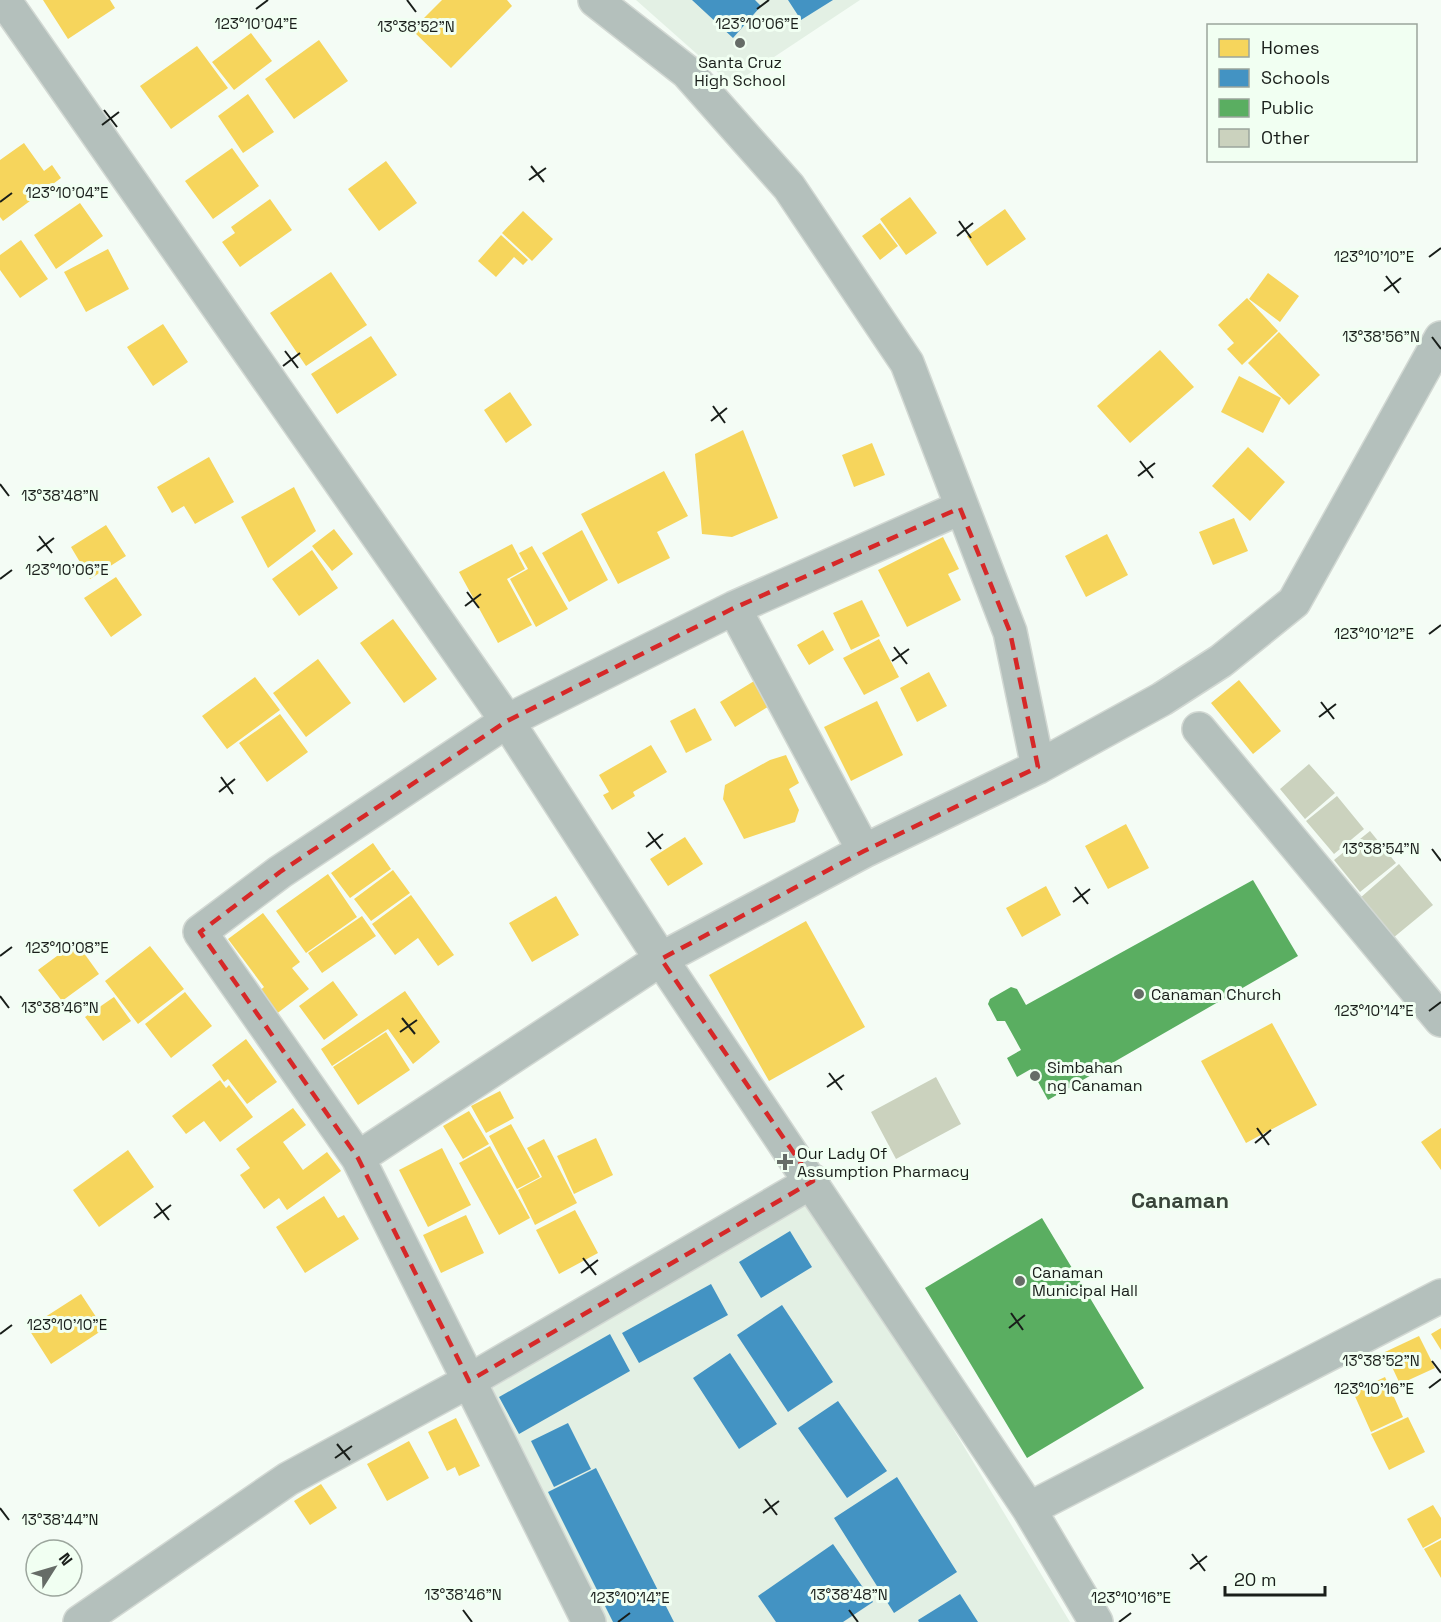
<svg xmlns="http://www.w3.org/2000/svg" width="1441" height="1622" viewBox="0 0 1441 1622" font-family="'Space Grotesk',sans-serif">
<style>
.built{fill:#e3f0e4}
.homes{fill:#f6d55c}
.schools{fill:#4393c3}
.public{fill:#5aae61}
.building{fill:#cbd2be}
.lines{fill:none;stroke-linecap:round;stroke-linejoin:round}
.minor-casing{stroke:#d2d8d3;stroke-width:36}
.minor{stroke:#b4c0bc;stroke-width:33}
.marked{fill:none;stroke:#d62828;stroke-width:4.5;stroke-dasharray:12 8;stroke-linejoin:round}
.ticks{fill:none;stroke:#191e1a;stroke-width:2}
.poi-dot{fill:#666c67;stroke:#f1fff2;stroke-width:2}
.labels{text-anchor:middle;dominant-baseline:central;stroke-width:6;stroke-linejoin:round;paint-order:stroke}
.poi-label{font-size:16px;fill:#191e1a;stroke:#f1fff2;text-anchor:start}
.district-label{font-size:22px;font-weight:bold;fill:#39453a;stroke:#f1fff2}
.ticks-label{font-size:15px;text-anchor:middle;fill:#191e1a;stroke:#f1fff2;stroke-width:6;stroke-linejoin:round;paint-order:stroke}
</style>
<rect width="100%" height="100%" fill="#f4fcf5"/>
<path class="built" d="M 636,0 L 860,0 L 732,85 Z
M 813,1197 L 1070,1622 L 601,1622 L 486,1392 Z"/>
<path class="homes" d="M 43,0 L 110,0 L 115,8 L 68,39 Z
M 442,0 L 507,0 L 512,6 L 451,68 L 412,30 Z
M 251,33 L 272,61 L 234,90 L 212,62 Z
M 319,40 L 348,81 L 294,119 L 265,79 Z
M 197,46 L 228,88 L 171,129 L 140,86 Z
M 248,94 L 274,132 L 243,153 L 218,116 Z
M 24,143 L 44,171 L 52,165 L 61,178 L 3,221 L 0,217 L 0,160 Z
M 232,148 L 259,186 L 213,219 L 185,181 Z
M 386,161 L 417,203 L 379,231 L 348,189 Z
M 910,197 L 937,233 L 906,255 L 880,219 Z
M 270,199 L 292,230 L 240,267 L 222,242 L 235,233 L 231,227 Z
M 80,203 L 103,236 L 56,269 L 34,235 Z
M 1005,209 L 1026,239 L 987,266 L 967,236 Z
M 523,211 L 553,239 L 532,261 L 502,233 Z
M 880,223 L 898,246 L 880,260 L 862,236 Z
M 501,235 L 528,260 L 523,265 L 514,257 L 496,277 L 478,261 Z
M 21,240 L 48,279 L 20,298 L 0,270 L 0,255 Z
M 108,249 L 129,289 L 86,312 L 64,272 Z
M 331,272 L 367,325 L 306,366 L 270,313 Z
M 1268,273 L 1299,296 L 1280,322 L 1249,299 Z
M 1247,298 L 1278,331 L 1242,365 L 1227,349 L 1234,343 L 1218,325 Z
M 163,324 L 188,362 L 153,386 L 127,347 Z
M 1279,332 L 1320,375 L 1289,405 L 1248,363 Z
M 371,336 L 397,375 L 337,414 L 311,374 Z
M 1160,350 L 1194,387 L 1130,443 L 1097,406 Z
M 1239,376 L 1281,398 L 1263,433 L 1221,412 Z
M 510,392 L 532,425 L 506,443 L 484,410 Z
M 743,430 L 778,518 L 732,537 L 702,534 L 695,454 Z
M 872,443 L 885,475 L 854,487 L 842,455 Z
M 1248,447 L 1285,482 L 1250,521 L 1212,486 Z
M 209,457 L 234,502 L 195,524 L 184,506 L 172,513 L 157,487 Z
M 664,471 L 688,516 L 657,532 L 670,558 L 618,584 L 581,514 Z
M 294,487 L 316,531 L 268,568 L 241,517 Z
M 1234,518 L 1248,551 L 1213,565 L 1199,532 Z
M 106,525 L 126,556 L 90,579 L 71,547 Z
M 334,529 L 353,554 L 332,571 L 312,546 Z
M 582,530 L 608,580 L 569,602 L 542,553 Z
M 1107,534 L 1128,575 L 1086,597 L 1065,556 Z
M 943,537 L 959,569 L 948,574 L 961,600 L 907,627 L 878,570 Z
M 512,544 L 525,569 L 507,579 L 532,625 L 498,643 L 459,572 Z
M 532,546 L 568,609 L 536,627 L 510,579 L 528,569 L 519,553 Z
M 312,550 L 338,588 L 299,616 L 272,579 Z
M 116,577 L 142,615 L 111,637 L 84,598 Z
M 862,600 L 880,636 L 851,650 L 833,613 Z
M 393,619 L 437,679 L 404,703 L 360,643 Z
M 823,630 L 834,650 L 809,665 L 797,645 Z
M 879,639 L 899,677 L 864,695 L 843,658 Z
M 318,659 L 351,703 L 306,737 L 273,693 Z
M 929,672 L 947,706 L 917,722 L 900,688 Z
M 255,677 L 280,710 L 227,749 L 202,716 Z
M 759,678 L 774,703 L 735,727 L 720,702 Z
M 1239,680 L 1281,731 L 1253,754 L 1211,703 Z
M 877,701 L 903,755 L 851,781 L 824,727 Z
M 695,708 L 712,740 L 686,753 L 670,721 Z
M 280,714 L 308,752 L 267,782 L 239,743 Z
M 651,745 L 667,772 L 633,792 L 635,796 L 612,810 L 603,795 L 609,792 L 599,775 Z
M 786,755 L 799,783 L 789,789 L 799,810 L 795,822 L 744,839 L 723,799 L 725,785 L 770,760 Z
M 1126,824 L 1149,868 L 1108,889 L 1085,846 Z
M 685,837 L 703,864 L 668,886 L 650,859 Z
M 373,843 L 391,869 L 350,898 L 331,873 Z
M 393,870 L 410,893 L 371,921 L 354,899 Z
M 328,874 L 357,917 L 306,953 L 276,911 Z
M 1046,886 L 1061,915 L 1022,937 L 1006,908 Z
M 411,895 L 454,955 L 438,966 L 418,938 L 395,955 L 372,924 Z
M 556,896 L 579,935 L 532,962 L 509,923 Z
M 263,913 L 300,962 L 292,968 L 309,989 L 275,1015 L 258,992 L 264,987 L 228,939 Z
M 362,916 L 376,936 L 322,973 L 308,953 Z
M 806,921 L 865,1027 L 769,1081 L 709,975 Z
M 76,942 L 99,974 L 62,1001 L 38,970 Z
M 150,946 L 184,989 L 138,1024 L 105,981 Z
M 333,981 L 358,1015 L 324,1040 L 299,1006 Z
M 405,991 L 440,1042 L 413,1064 L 388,1029 L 332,1066 L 321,1049 Z
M 185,992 L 212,1026 L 171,1058 L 145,1024 Z
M 114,997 L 131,1021 L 103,1041 L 85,1017 Z
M 1272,1023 L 1317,1105 L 1246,1143 L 1201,1061 Z
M 386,1032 L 410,1070 L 358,1105 L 333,1067 Z
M 246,1039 L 277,1082 L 247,1104 L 228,1079 L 224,1082 L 212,1065 Z
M 220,1080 L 226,1088 L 229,1085 L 253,1117 L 220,1142 L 204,1121 L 186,1134 L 172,1116 Z
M 500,1091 L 514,1118 L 486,1133 L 471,1106 Z
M 293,1108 L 306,1125 L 283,1142 L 303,1170 L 327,1152 L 341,1171 L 287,1210 L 279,1198 L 264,1209 L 240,1175 L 250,1168 L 236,1149 Z
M 469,1111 L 489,1144 L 463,1159 L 443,1126 Z
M 511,1124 L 540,1177 L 517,1189 L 489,1136 Z
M 1441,1128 L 1441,1170 L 1421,1142 Z
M 596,1138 L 613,1175 L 574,1194 L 557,1156 Z
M 544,1139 L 577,1203 L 535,1225 L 518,1190 L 542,1177 L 527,1148 Z
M 490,1146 L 530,1218 L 499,1235 L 459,1163 Z
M 442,1148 L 471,1205 L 428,1227 L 399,1170 Z
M 128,1150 L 154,1187 L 99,1227 L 73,1190 Z
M 324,1196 L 338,1218 L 344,1215 L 359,1239 L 305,1273 L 276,1227 Z
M 575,1210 L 598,1253 L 559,1274 L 536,1230 Z
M 466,1215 L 484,1253 L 441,1273 L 423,1235 Z
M 81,1294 L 104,1329 L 51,1364 L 28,1328 Z
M 1441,1328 L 1441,1350 L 1431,1334 Z
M 1419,1336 L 1435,1368 L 1400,1384 L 1385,1352 Z
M 1385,1377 L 1403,1417 L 1371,1432 L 1353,1392 Z
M 1408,1417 L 1425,1452 L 1389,1470 L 1371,1434 Z
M 456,1418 L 480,1466 L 459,1476 L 455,1467 L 447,1471 L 428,1432 Z
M 409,1441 L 429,1478 L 387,1501 L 367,1464 Z
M 321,1484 L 337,1508 L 310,1525 L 294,1501 Z
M 1433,1505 L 1441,1518 L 1441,1538 L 1423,1548 L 1407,1519 Z
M 1441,1540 L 1441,1578 L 1424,1549 Z"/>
<path class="schools" d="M 692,0 L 755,0 L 761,6 L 733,38 Z
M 788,0 L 833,0 L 801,20 Z
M 790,1231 L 812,1267 L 761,1298 L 739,1262 Z
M 711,1284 L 728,1315 L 639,1363 L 622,1333 Z
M 782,1305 L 833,1382 L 788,1412 L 737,1335 Z
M 610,1334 L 630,1371 L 519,1434 L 499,1397 Z
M 730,1353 L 777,1424 L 739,1449 L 693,1378 Z
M 838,1401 L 887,1471 L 847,1498 L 798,1428 Z
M 568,1423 L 591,1469 L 554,1487 L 531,1441 Z
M 596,1468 L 674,1622 L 613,1622 L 548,1492 Z
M 897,1477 L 957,1572 L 894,1613 L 834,1518 Z
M 833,1544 L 873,1602 L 843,1622 L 776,1622 L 758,1596 Z
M 960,1594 L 978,1622 L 919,1622 L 918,1620 Z"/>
<path class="public" d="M 1253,880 L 1298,956 L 1048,1100 L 1031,1069 L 1017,1077 L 1007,1058 L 1021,1050 L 1005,1021 L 997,1021 L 988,1004 L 990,999 L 1011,987 L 1017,989 L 1026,1005 Z
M 1042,1218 L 1144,1388 L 1027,1458 L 925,1288 Z"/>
<path class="building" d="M 1309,764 L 1335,793 L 1305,819 L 1280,789 Z
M 1337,796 L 1364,829 L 1334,854 L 1306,821 Z
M 1370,831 L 1396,863 L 1360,892 L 1334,860 Z
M 1399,864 L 1433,905 L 1393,938 L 1360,898 Z
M 936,1077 L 961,1124 L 896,1159 L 871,1112 Z"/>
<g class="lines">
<g class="minor-casing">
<path id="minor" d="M 4,0 L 507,721 L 661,959 L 1029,1509 L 1441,1296
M 595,0 L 687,72 L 789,187 L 907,363 L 1010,632 L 1038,767
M 734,608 L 864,851
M 1199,729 L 1441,1020
M 358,1158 L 661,959 L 864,851 L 1038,767 L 1162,699 L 1221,661 L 1294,602 L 1441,338
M 1029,1509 L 1096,1622
M 80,1622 L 288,1479 L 469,1381 L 813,1181
M 589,1622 L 358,1158 L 200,932 L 280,872 L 507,721 L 734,608 L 960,508"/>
</g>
<use href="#minor" class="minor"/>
</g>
<path class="marked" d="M 960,508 L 1010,632 L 1038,767 L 864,851 L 661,959 L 813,1181 L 469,1381 L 358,1158 L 200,932 L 280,872 L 507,721 L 734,608 Z"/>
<path class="ticks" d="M 407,0 L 416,12M 256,9 L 268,0M 757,9 L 769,0M 104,110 L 117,127M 102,125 L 119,112M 531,166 L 544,182M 529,180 L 546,168M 0,202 L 12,193M 959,221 L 971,238M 957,236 L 973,223M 1429,257 L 1441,248M 1386,276 L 1399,293M 1384,291 L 1401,278M 1432,337 L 1441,349M 285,351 L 298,368M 283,366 L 300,353M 713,406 L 725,423M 711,421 L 727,408M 1140,461 L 1153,478M 1138,476 L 1155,463M 0,484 L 9,496M 39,536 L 52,553M 37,551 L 54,538M 0,579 L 12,570M 467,592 L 479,608M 465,606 L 481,594M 1429,634 L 1441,625M 894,647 L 907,664M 892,661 L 909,649M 1321,702 L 1334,719M 1319,717 L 1336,704M 221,777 L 233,794M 219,792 L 235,779M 648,832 L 661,849M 646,847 L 663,834M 1432,849 L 1441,861M 1075,887 L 1088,904M 1073,902 L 1090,889M 0,956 L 12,947M 0,996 L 9,1008M 1429,1011 L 1441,1002M 402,1018 L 415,1034M 400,1032 L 417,1020M 829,1073 L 842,1090M 827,1087 L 844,1075M 1257,1128 L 1269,1145M 1255,1143 L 1271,1130M 156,1203 L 169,1220M 154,1218 L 171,1205M 583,1258 L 596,1275M 581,1273 L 598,1260M 1011,1313 L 1023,1330M 1009,1328 L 1025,1315M 0,1334 L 12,1325M 1432,1361 L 1441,1373M 1429,1388 L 1441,1379M 337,1444 L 350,1460M 335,1458 L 352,1446M 765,1499 L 777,1515M 0,1508 L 9,1520M 763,1513 L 779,1501M 1192,1554 L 1205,1571M 1190,1569 L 1207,1556M 463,1610 L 472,1622M 849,1610 L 858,1622M 618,1622 L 630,1613M 1119,1622 L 1131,1613"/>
<g class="poi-dot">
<circle cx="740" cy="43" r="6"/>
<circle cx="1139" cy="994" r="6"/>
<circle cx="1035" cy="1076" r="6"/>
<path d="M782 1153h6v6h6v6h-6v6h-6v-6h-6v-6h6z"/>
<circle cx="1020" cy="1281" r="6"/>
</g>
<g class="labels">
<g class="poi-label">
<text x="740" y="62" text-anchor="middle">Santa Cruz<tspan x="740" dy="18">High School</tspan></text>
<text x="1151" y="994">Canaman Church</text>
<text x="1047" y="1067">Simbahan<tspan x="1047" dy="18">ng Canaman</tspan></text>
<text x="797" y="1153">Our Lady Of<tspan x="797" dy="18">Assumption Pharmacy</tspan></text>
<text x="1032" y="1272">Canaman<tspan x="1032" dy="18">Municipal Hall</tspan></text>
</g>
<g class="district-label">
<text x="1180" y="1200">Canaman</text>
</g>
</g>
<g class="ticks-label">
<text x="256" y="29">123°10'04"E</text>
<text x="757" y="29">123°10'06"E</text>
<text x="416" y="32">13°38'52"N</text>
<text x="67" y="198">123°10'04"E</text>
<text x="1374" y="262">123°10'10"E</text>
<text x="1381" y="342">13°38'56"N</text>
<text x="60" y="501">13°38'48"N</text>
<text x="67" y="575">123°10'06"E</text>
<text x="1374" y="639">123°10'12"E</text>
<text x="1381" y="854">13°38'54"N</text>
<text x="67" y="953">123°10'08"E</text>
<text x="60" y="1013">13°38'46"N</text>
<text x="1374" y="1016">123°10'14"E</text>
<text x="67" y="1330">123°10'10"E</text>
<text x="1381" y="1366">13°38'52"N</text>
<text x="1374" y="1394">123°10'16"E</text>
<text x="60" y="1525">13°38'44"N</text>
<text x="463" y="1600">13°38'46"N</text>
<text x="849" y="1600">13°38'48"N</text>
<text x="630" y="1603">123°10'14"E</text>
<text x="1131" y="1603">123°10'16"E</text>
</g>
<rect x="1207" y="24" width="210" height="138" fill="#f1fff2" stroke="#9ba59c" stroke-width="1.5"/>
<rect x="1219" y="39" width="30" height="18" fill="#f6d55c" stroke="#9ba59c" stroke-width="1.5"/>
<text x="1261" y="54" font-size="18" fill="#191e1a">Homes</text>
<rect x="1219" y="69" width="30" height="18" fill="#4393c3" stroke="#9ba59c" stroke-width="1.5"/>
<text x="1261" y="84" font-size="18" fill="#191e1a">Schools</text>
<rect x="1219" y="99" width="30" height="18" fill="#5aae61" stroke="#9ba59c" stroke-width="1.5"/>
<text x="1261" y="114" font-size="18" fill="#191e1a">Public</text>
<rect x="1219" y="129" width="30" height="18" fill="#cbd2be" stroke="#9ba59c" stroke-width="1.5"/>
<text x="1261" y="144" font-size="18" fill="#191e1a">Other</text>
<g transform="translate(54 1568) rotate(53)"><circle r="28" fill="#f1fff2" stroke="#9ba59c" stroke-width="1.5"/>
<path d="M0-4.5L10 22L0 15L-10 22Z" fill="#666c67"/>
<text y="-9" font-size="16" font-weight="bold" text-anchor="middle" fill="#191e1a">N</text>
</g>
<path d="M1225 1586v9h100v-9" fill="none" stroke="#191e1a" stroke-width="3"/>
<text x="1234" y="1586" font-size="18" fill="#191e1a" stroke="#f1fff2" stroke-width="4.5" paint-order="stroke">20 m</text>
</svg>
